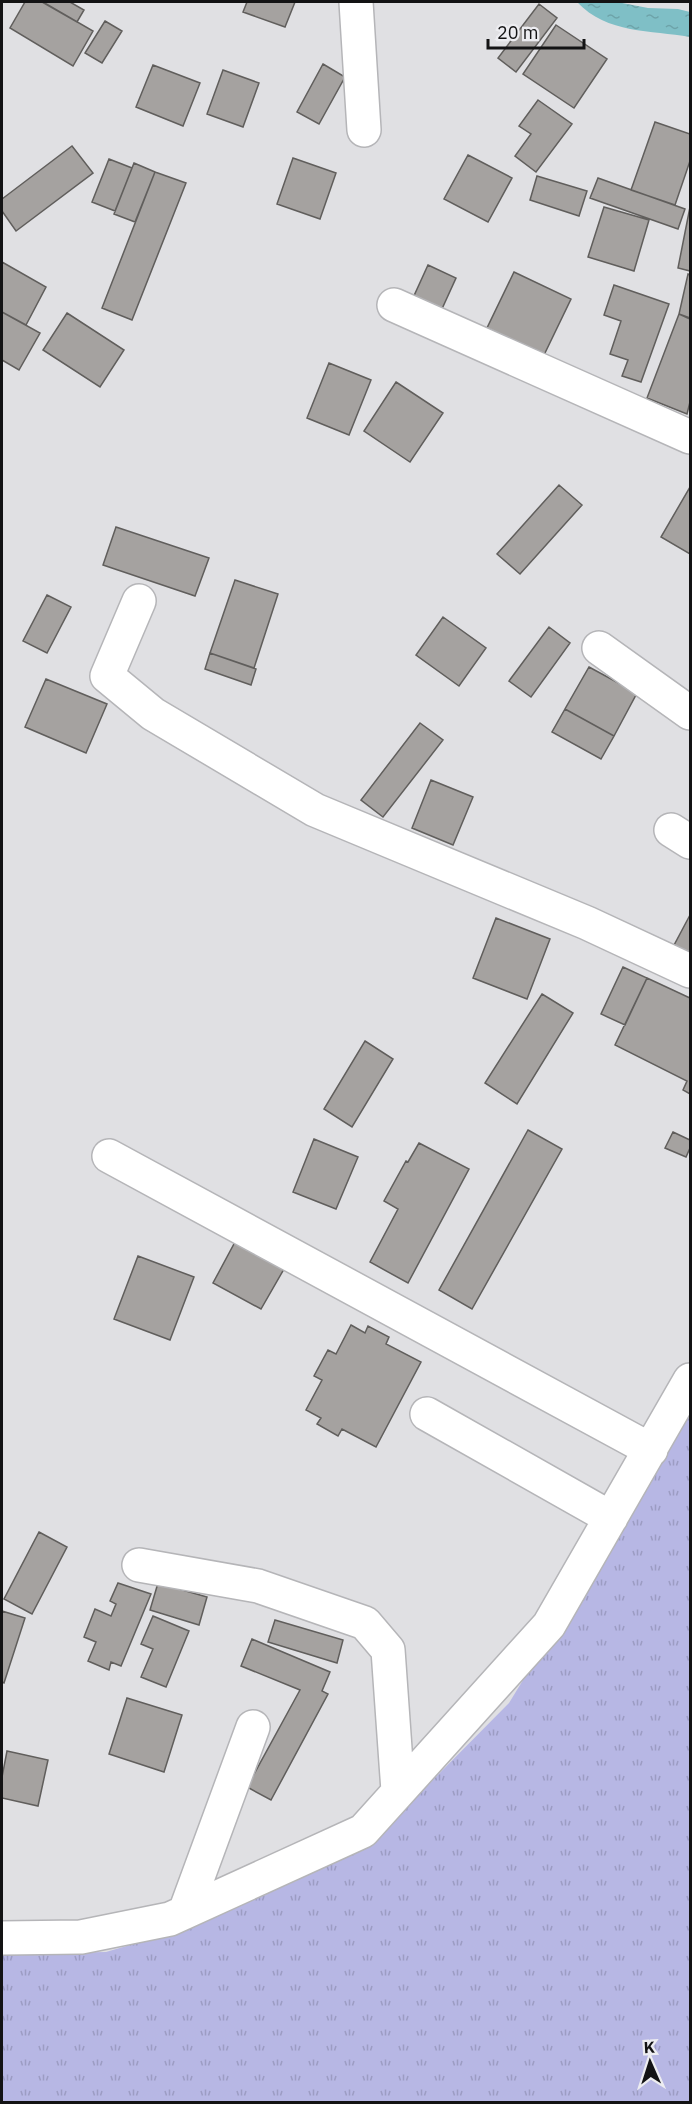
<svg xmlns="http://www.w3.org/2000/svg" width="692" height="2104" viewBox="0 0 692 2104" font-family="'IBM Plex Sans',sans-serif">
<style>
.grass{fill:url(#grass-tufts)}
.water{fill:url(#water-ripples)}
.building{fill:#a5a2a0;stroke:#605e5c;stroke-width:1.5}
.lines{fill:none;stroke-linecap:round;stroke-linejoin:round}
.minor-casing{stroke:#b5b5b8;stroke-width:36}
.minor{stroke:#fff;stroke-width:33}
</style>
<defs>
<pattern id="grass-tufts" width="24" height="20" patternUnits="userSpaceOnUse" patternTransform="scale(1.5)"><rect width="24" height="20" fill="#b7b7e4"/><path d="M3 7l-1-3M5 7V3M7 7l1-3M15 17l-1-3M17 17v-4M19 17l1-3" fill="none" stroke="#9c9cc3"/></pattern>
<pattern id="water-ripples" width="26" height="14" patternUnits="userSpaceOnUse" patternTransform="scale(1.5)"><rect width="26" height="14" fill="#7fbfc6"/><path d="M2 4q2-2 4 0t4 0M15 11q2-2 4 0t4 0" fill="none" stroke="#6da3a9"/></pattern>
</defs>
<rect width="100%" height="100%" fill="#e0e0e3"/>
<path class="grass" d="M 690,1407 L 690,2102 L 2,2102 L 2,1954 L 106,1952 L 178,1931 L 296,1881 L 406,1807 L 509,1703 Z"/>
<path class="water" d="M 577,2 L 617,2 L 648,8 L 678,9 L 690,12 L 690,37 C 651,30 607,34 577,2 Z"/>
<path class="building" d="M 25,2 L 43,2 L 93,31 L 73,66 L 10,28 Z
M 42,2 L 70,2 L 84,10 L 77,22 Z
M 247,2 L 295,2 L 285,27 L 243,12 Z
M 539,4 L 557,18 L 516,72 L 498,58 Z
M 105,21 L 122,31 L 102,63 L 85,53 Z
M 556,25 L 607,59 L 574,108 L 523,74 Z
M 323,64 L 345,77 L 319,124 L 297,112 Z
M 153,65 L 200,83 L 183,126 L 136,107 Z
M 223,70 L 259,83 L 243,127 L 207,114 Z
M 538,100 L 572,124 L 536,172 L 515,156 L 531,134 L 519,126 Z
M 655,122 L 690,134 L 690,161 L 675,205 L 631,190 Z
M 72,146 L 93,173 L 16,231 L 2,211 L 2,199 Z
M 468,155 L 512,178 L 488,222 L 444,199 Z
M 293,158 L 336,173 L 320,219 L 277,204 Z
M 109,159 L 132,168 L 115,211 L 92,202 Z
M 134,163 L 155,172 L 135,222 L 114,214 Z
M 155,172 L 186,183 L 132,320 L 102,308 Z
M 537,176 L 587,191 L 579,216 L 530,200 Z
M 598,178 L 685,209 L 678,229 L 590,198 Z
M 604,207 L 649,220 L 634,271 L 588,257 Z
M 690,207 L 690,271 L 678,268 Z
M 2,262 L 46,287 L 26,325 L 2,312 Z
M 428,265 L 456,278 L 441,311 L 413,298 Z
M 514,272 L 571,299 L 544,355 L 487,328 Z
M 688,274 L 690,275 L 690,318 L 679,314 Z
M 614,285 L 669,304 L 641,382 L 622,376 L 628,360 L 610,354 L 621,321 L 604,315 Z
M 2,312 L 40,333 L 19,370 L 2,360 Z
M 67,313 L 124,350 L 100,387 L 43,350 Z
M 679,314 L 690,319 L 690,402 L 687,414 L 647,398 Z
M 329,363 L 371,380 L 349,435 L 307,418 Z
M 396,382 L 443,413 L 410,462 L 364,431 Z
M 559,485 L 582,505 L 520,574 L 497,554 Z
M 690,487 L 690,554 L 661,537 Z
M 116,527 L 209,558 L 195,596 L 103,565 Z
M 235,580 L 278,594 L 254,668 L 210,653 Z
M 47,595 L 71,607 L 47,653 L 23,641 Z
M 443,617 L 486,648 L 459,686 L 416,655 Z
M 549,627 L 570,643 L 531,697 L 509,681 Z
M 210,653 L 256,669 L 251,685 L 205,669 Z
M 589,667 L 637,693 L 614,736 L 565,709 Z
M 46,679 L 107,704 L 86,753 L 25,727 Z
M 565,709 L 614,736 L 601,759 L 552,732 Z
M 420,723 L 443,740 L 383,817 L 361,800 Z
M 431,780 L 473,797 L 453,845 L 412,828 Z
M 690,915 L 690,958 L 672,949 Z
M 496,918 L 550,939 L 527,999 L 473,978 Z
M 623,967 L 647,978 L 625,1025 L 601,1014 Z
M 647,978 L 690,998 L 690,1094 L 683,1090 L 687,1081 L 615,1045 Z
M 542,994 L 573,1013 L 517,1104 L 485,1083 Z
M 365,1041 L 393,1059 L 352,1127 L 324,1109 Z
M 528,1130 L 562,1149 L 472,1309 L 439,1290 Z
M 673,1132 L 690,1140 L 690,1148 L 686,1157 L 665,1148 Z
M 314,1139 L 358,1157 L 336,1209 L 293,1192 Z
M 419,1143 L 469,1169 L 408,1283 L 370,1262 L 398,1209 L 384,1201 L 406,1161 L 408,1162 Z
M 235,1242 L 284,1269 L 261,1309 L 213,1283 Z
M 138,1256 L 194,1277 L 170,1340 L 114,1319 Z
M 351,1325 L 365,1333 L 368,1326 L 389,1337 L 386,1344 L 421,1362 L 376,1447 L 342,1429 L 338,1436 L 317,1424 L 321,1418 L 306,1410 L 322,1380 L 314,1376 L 328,1350 L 336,1354 Z
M 39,1532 L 67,1547 L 32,1614 L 4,1599 Z
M 118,1583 L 151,1594 L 121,1666 L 111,1662 L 109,1670 L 88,1661 L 96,1642 L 84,1637 L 95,1609 L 111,1616 L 116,1604 L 110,1601 Z
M 158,1583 L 207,1597 L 199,1625 L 150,1610 Z
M 2,1611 L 25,1618 L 4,1683 L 2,1682 Z
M 153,1616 L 189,1631 L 166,1687 L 141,1677 L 153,1649 L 141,1644 Z
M 275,1620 L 343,1640 L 337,1663 L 268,1642 Z
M 252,1639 L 330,1672 L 322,1691 L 328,1694 L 271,1800 L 247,1787 L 300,1690 L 241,1666 Z
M 127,1698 L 182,1715 L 164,1772 L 109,1754 Z
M 7,1751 L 48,1760 L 38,1806 L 2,1798 L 2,1777 Z"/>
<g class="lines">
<g class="minor-casing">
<path id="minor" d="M 356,2 L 364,130
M 394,305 L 690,437
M 139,601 L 107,676 L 153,714 L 315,810 L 587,923 L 690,971
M 599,648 L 690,713
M 671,830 L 690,842
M 109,1156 L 651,1450
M 427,1414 L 611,1518
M 139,1565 L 258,1586 L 365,1623 L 388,1650 L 398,1791
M 185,1912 L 253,1727
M 2,1938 L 81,1937 L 170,1919 L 363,1831 L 549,1625 L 690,1380"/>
</g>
<use href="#minor" class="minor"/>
</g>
<rect width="692" height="2104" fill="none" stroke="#131314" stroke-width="6"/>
<g transform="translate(650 2062) rotate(357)" stroke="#ededf1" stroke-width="4.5" paint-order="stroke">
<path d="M0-4.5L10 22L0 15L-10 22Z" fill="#131314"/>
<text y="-9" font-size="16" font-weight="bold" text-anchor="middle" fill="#131314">K</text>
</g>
<path d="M488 39v9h96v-9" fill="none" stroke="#131314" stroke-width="3"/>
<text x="497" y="39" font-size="18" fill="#131314" stroke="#ededf1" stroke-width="4.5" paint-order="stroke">20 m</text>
</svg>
